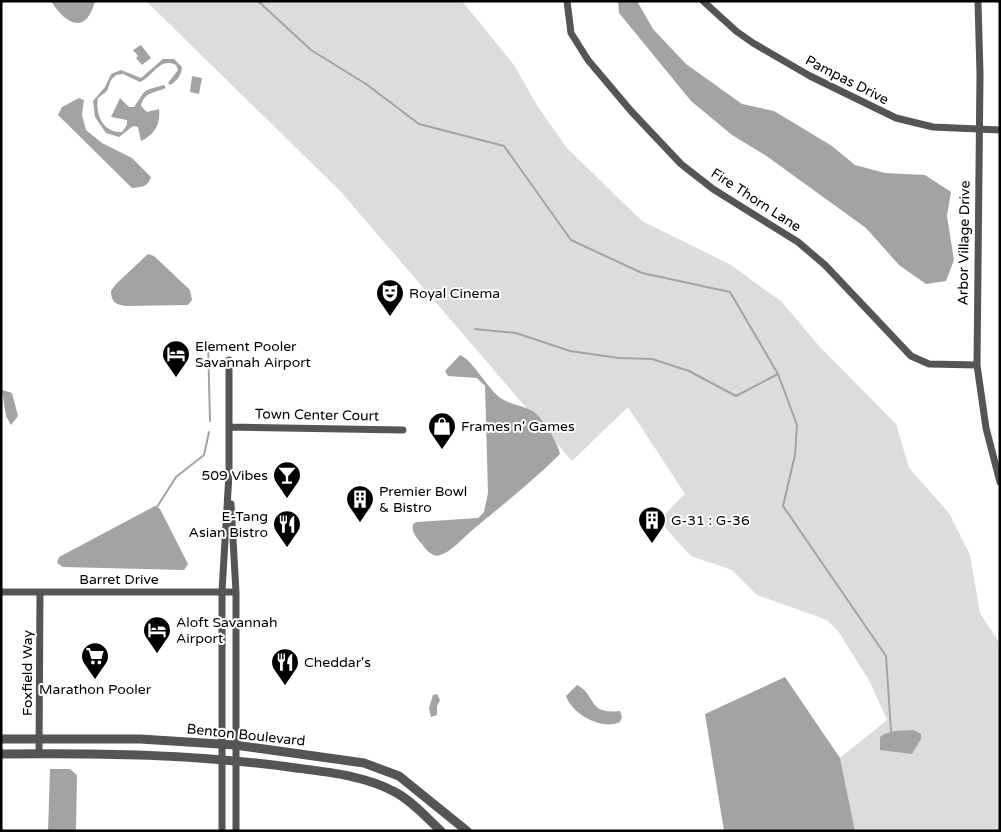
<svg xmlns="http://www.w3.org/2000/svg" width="1001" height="832" viewBox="0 0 1001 832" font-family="'Varela Round',sans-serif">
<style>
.green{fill:#dcdcdc}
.water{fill:#a3a3a3}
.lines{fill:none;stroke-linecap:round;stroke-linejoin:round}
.stream{stroke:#a3a3a3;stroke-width:2}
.minor{stroke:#555;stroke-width:7}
.tertiary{stroke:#555;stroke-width:9}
.labels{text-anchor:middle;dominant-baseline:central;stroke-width:4;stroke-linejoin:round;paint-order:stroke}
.street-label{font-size:14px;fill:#000;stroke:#fff}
.poi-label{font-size:14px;fill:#000;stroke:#fff;text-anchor:start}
</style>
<rect width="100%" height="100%" fill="#fff"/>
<path class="green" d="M 146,1 L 462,1 L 514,65 L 538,107 L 567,148 L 642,221 L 731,265 L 782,302 L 819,346 L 896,424 L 909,468 L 949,513 L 970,555 L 980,613 L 1000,644 L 1000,831 L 855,831 L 840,758 L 887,720 L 870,682 L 838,631 L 827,620 L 757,595 L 732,570 L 691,556 L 667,530 L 660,519 L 685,494 L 628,407 L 572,461 L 341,192 Z"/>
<path class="water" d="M 51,1 L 95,1 C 86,36 65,24 51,1 Z
M 618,1 L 637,1 L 653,29 L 686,64 L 742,104 L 774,111 L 832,146 L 855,165 L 885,173 L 925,175 L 951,192 L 947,216 L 954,260 L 946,281 L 926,284 L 899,265 L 866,228 L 765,155 L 732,135 L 691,101 L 619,13 Z
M 141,45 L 151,58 L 142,65 L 136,58 L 138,56 L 133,50 Z
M 163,59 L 174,59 L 182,67 C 181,76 178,80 170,85 L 168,83 L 178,70 L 176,65 C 159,57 154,76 140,82 L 123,74 L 116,75 L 111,80 L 107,91 L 98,98 C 95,114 103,133 122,132 L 127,125 L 127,120 L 111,117 L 120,98 L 129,107 L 134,107 C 148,88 139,92 164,85 L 166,88 C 154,93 144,92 141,106 L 147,112 L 159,109 C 161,124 154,135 141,141 L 138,127 L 133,126 L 119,137 L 106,133 L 95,117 L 93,101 L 105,87 L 111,74 L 121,70 L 141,78 Z
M 192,76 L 202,78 L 199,94 L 190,92 Z
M 79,98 L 84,100 L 82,115 L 86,130 L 102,143 L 132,158 L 151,177 C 148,187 142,187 132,188 L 58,115 L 62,107 Z
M 148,254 L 154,256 L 190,290 L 192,300 L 188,305 L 126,306 C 116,305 111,302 111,291 L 116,284 Z
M 460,355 C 473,360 487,389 502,399 C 512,405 525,406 534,412 C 544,420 558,443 560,454 C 532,482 501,506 470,532 C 462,539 451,552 440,555 C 433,558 426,550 422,544 C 417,538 411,532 413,524 L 417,522 L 478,518 L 484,512 L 488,493 L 485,386 L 477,378 L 448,376 L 445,371 Z
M 2,390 L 12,393 L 18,416 L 11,425 L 6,416 Z
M 155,506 L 160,509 L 188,564 L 184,570 L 63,567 L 57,563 L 59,557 Z
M 785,677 L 840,758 L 855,831 L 724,831 L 705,714 Z
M 577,685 C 597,695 587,715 620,711 L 622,717 L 620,722 C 602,731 572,714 566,696 Z
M 437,694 L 440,700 L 437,706 L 437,715 L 431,717 L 429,708 L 433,695 Z
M 914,730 L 921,734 L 921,739 L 912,754 L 880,750 L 880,737 C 889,729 902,731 914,730 Z
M 50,769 L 70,769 L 77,775 L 76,831 L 48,831 Z"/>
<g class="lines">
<path class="stream" d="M 258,1 L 311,50 L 366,84 L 419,124 L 504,146 L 571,240 L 642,273 L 730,292 L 778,374 L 736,396 L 689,371 L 652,359 L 619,358 L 570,351 L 516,333 L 475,329
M 208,342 L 210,421
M 778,374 L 797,425 L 795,455 L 783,506 L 886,656 L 891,731
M 157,507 L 176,477 L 204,455 L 209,432"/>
<path class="minor" d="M 567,1 L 571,33 L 588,60 L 631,111 L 681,164 L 713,189 L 798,242 L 825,265 L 911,356 L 929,364 L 977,365
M 703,1 L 736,31 L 753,43 L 810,76 L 896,118 L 933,127 L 1000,130
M 978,1 L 980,74 L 977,365 L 986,428 L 1000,482
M 229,427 L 403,430
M 231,504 L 236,592 L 236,831
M 1,592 L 236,592
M 39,754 L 40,592
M 222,831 L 222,591 L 229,474 L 229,360"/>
<path class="tertiary" d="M 1,739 L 140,739 L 235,745 L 364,763 L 399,776 L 467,831
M 1,754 C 101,753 197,754 296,768 C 328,772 366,776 395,792 C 412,801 427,818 441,831"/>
</g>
<defs>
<g id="theatre-pin" transform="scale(1.4375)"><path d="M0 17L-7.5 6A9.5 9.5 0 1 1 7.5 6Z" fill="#000" stroke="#fff"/><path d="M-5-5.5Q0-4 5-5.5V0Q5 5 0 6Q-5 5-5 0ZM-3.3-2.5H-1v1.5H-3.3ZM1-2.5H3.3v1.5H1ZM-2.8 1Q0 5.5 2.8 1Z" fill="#fff"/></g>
<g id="hotel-pin" transform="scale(1.4375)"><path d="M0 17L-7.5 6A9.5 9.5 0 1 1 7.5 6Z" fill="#000" stroke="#fff"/><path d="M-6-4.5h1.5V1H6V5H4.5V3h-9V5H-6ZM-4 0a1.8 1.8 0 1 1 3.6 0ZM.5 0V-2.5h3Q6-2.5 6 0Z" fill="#fff"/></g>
<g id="shop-pin" transform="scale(1.4375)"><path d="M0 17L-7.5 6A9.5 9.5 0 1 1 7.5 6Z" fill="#000" stroke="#fff"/><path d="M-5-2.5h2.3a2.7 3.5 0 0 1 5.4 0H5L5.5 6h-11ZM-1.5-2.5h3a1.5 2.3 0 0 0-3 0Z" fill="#fff"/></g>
<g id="bar-pin" transform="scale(1.4375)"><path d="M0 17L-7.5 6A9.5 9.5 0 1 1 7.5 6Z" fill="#000" stroke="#fff"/><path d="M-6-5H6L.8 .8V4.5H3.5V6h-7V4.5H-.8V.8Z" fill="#fff"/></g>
<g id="building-pin" transform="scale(1.4375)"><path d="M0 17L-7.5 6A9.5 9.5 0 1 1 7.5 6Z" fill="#000" stroke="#fff"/><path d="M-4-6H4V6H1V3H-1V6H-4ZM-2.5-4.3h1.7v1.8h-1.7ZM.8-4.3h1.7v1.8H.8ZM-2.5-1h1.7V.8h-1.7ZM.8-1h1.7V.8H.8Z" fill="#fff"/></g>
<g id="restaurant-pin" transform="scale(1.4375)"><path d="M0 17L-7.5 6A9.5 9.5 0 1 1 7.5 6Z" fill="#000" stroke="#fff"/><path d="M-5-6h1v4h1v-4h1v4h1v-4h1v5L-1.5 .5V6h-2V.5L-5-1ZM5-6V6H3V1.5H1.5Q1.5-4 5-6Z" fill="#fff"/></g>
<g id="supermarket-pin" transform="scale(1.4375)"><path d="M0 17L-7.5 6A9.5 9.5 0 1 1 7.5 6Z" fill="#000" stroke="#fff"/><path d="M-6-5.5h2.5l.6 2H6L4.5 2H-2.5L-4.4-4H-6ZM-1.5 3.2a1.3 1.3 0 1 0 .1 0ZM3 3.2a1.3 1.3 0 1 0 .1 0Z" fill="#fff"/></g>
</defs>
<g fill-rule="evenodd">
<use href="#theatre-pin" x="390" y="293"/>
<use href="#hotel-pin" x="176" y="354"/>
<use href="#shop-pin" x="442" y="426"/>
<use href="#bar-pin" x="287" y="475"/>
<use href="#building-pin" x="360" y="499"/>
<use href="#building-pin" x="652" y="520"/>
<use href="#restaurant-pin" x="287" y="524"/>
<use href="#hotel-pin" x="157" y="630"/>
<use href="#supermarket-pin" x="95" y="656"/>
<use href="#restaurant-pin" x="285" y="662"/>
</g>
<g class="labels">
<g class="street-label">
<text transform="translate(847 80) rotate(27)">Pampas Drive</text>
<text transform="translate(756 200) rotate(33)">Fire Thorn Lane</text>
<text transform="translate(964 243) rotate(-89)">Arbor Village Drive</text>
<text transform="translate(317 415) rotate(1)">Town Center Court</text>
<text x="119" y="579">Barret Drive</text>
<text transform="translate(27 673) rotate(-90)">Foxfield Way</text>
<text transform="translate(246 735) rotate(6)">Benton Boulevard</text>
</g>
<g class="poi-label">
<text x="409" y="293">Royal Cinema</text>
<text x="195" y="346">Element Pooler<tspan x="195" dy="16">Savannah Airport</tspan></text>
<text x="461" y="426">Frames n' Games</text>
<text x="268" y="475" text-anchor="end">509 Vibes</text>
<text x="379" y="491">Premier Bowl<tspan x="379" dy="16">&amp; Bistro</tspan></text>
<text x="268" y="516" text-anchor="end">E-Tang<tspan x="268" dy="16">Asian Bistro</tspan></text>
<text x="671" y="520">G-31 : G-36</text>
<text x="176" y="622">Aloft Savannah<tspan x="176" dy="16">Airport</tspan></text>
<text x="304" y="662">Cheddar's</text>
<text x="95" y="689" text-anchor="middle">Marathon Pooler</text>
</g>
</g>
<rect width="1001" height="832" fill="none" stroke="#000000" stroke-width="5"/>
</svg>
